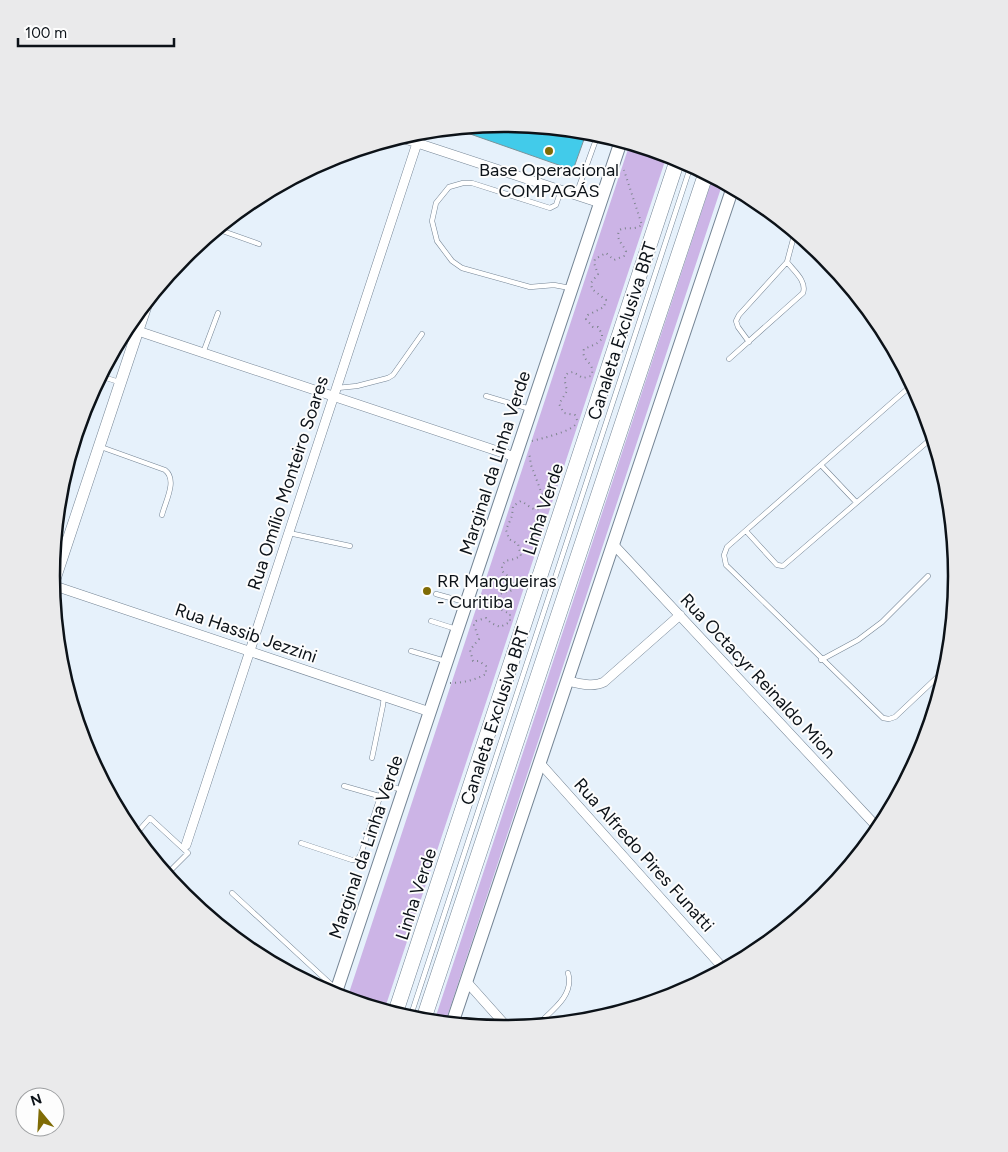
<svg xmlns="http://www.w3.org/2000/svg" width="1008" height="1152" viewBox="0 0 1008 1152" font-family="Figtree,sans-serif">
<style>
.green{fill:#ccb4e6}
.building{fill:#42cbea;stroke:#7a949b}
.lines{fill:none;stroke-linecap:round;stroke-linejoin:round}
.service-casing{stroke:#748494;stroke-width:5.5}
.minor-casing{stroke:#748494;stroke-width:10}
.tertiary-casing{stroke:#748494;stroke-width:12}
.secondary-casing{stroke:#748494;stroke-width:14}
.trunk-casing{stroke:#748494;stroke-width:16}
.path{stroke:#7c848c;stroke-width:2;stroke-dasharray:1 4;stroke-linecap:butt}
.service{stroke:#fff;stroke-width:4.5}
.minor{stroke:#fff;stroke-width:9}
.tertiary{stroke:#fff;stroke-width:11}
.secondary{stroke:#fff;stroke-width:12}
.trunk{stroke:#fff;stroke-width:15}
.poi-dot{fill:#7f6b05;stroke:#fdfdfd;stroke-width:2}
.labels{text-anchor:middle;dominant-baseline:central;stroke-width:4;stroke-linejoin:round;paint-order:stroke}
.poi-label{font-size:18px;fill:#0c1218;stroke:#fdfdfd}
.street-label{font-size:18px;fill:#0c1218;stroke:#fdfdfd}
.rim{fill:none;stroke:#0c1218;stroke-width:2.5}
</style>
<rect width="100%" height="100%" fill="#e6f1fb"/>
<path class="green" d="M 630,143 L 667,155 L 664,164 L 384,1011 L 347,999 Z
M 713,177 L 723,182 L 445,1023 L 434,1022 Z"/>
<path class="building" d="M 504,123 L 587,131 L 573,170 L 453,128 Z"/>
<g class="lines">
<g class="service-casing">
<path id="service" d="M 561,190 L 556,205 L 550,208 L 472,183 L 463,183 L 449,187 L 436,203 L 432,221 L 437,241 L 452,261 L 462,268 L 530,287 L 554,285 L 570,288
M 576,195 L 598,134
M 217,229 L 259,244
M 749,342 L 738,327 L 736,321 L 739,315 L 787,262 L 795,232
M 203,353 L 218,313
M 729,359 L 803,293 C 807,281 794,271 787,262
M 100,376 L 119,382
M 913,384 L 727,547 L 724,555 L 726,565 L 883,718 L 889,719 L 895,717 L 947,668
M 337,388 L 357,386 L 388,378 L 393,375 L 422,334
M 486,396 L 530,409
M 101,447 L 165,470 C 178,480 165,502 162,515
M 821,465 L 856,502
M 746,531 L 777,565 L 783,566 L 933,437
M 289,533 L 350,546
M 436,594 L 465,602
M 431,621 L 456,629
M 411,651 L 445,661
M 821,660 L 858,640 L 882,622 L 928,576
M 372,758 L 383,705 L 384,696
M 344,786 L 379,796
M 134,836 L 150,818 L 188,853 L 166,875
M 301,843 L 352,860 L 358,859 L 361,854 L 383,788 L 390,786 L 402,790
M 232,893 L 336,989
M 410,1018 L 691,165
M 536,1026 C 550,1012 575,996 568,973"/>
</g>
<g class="minor-casing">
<path id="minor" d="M 399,137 L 600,203
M 126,327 L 515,457
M 613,544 L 879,829
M 52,585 L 430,712
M 567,681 C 579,683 592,688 604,682 L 680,615
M 539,762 L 724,969
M 186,845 L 421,131
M 466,981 L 508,1028"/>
</g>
<g class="tertiary-casing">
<path id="tertiary" d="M 52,588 L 148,300"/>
</g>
<g class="secondary-casing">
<path id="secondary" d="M 335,995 L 621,141
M 452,1024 L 733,187"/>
</g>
<g class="trunk-casing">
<path id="trunk" d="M 395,1014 L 678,158
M 423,1021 L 706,173"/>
</g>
<path class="path" d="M 577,420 L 575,415 L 564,413 L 559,404 L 567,391 L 565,382 L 565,376 L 568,373 L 573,372 L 583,378 L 591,376 C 597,363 580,361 584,349 L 596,344 L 602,339 L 602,334 L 598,327 L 593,327 L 586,319 L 588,315 L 604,307 L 606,300 L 592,289 L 591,283 L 598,274 L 594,263 L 595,259 L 606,253 L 614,260 L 624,256 L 626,251 C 622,243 616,240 619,230 C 628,226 633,231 642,225 L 624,170
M 532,441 C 543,438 570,432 576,424
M 450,683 C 463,683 475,680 486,674 L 486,666 L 479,661 L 473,661 L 470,650 L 479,639 L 474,625 L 476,621 L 486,618 L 491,623 L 500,627 L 510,622 L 510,614 L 496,607 L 494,597 C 500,592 508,593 514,589 C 514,578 509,578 502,571 L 502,566 L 505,561 L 514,559 L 521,556 L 518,544 L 509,539 L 506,530 L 512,516 L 513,506 L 521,501 C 530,506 534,513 544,507 L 545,502 L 531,465 L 529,452"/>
<use href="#service" class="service"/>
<use href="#minor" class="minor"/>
<use href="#tertiary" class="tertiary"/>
<use href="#secondary" class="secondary"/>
<use href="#trunk" class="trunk"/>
</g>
<g class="poi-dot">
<circle cx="549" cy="151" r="5"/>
<circle cx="427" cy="591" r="5"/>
</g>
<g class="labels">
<g class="poi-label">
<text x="549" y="170">Base Operacional<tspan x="549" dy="21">COMPAGÁS</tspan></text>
<text x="437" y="581" text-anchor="start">RR Mangueiras<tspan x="437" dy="21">- Curitiba</tspan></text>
</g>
<g class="street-label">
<text transform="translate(622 331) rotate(-72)">Canaleta Exclusiva BRT</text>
<text transform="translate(495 463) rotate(-72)">Marginal da Linha Verde</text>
<text transform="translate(288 483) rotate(-72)">Rua Omílio Monteiro Soares</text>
<text transform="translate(543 509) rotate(-72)">Linha Verde</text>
<text transform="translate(246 633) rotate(19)">Rua Hassib Jezzini</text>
<text transform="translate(758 676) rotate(47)">Rua Octacyr Reinaldo Mion</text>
<text transform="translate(495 716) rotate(-72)">Canaleta Exclusiva BRT</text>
<text transform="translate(366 847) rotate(-71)">Marginal da Linha Verde</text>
<text transform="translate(644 855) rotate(48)">Rua Alfredo Pires Funatti</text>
<text transform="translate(416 894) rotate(-72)">Linha Verde</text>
</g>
</g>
<path d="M0 0H1008V1152H0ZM60 576a444 444 0 1 1 888 0a444 444 0 1 1-888 0Z" fill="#eaeaeb" fill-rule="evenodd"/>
<path class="rim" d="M60 576a444 444 0 1 1 888 0a444 444 0 1 1-888 0Z"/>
<g transform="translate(40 1112) rotate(342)"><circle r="24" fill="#fdfdfd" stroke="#9d9fa1"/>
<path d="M0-4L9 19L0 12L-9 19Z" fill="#7f6b05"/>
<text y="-8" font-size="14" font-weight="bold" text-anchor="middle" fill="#0c1218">N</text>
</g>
<path d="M18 38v8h156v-8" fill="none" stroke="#0c1218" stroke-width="2.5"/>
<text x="25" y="38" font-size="15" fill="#0c1218" stroke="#fdfdfd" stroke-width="4" paint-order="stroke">100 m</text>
</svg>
